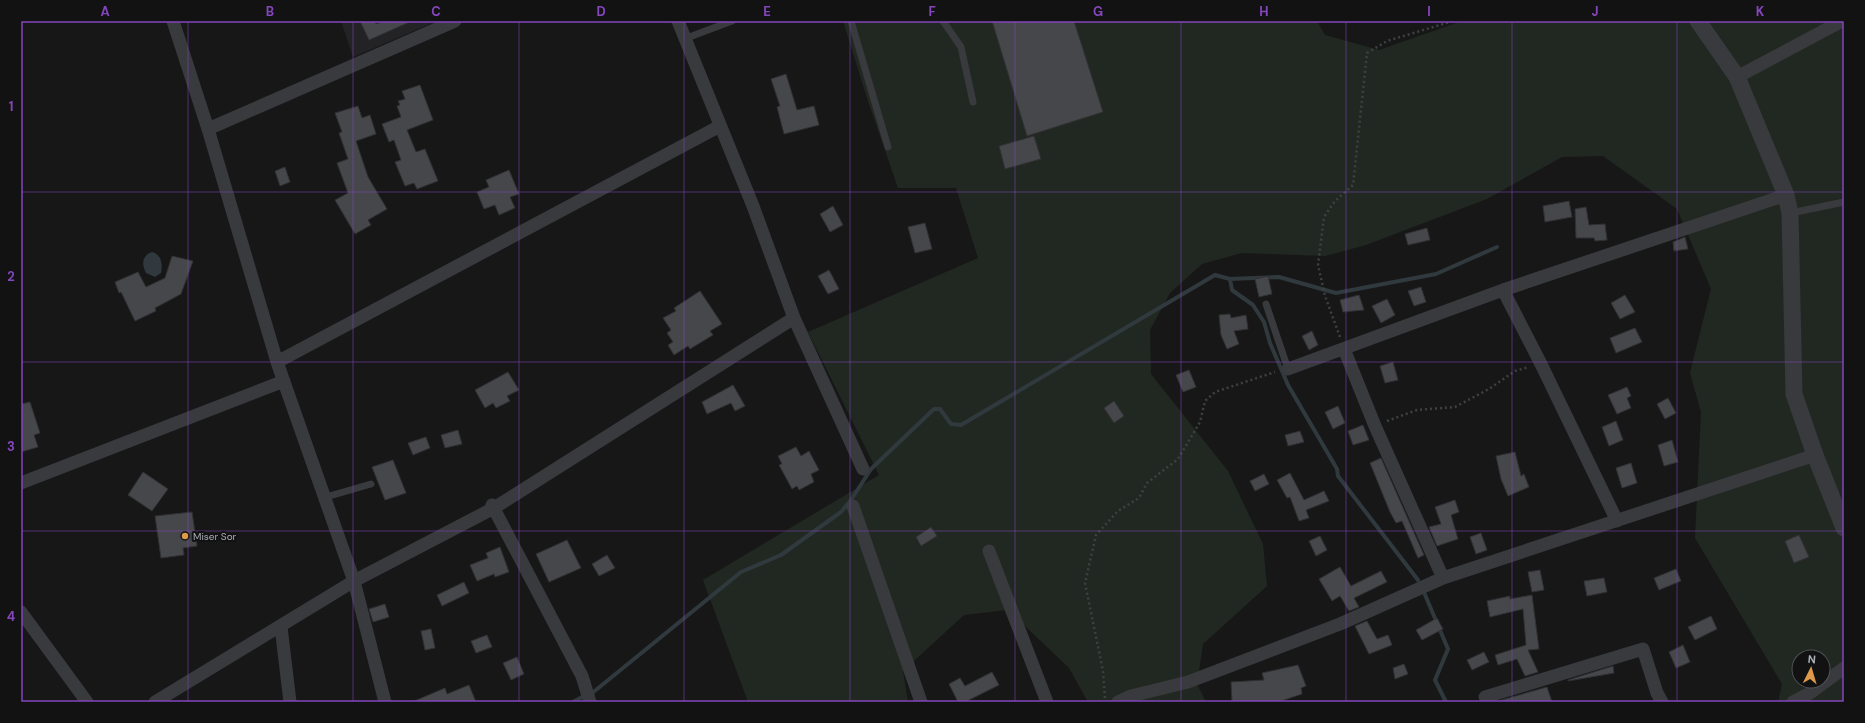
<svg xmlns="http://www.w3.org/2000/svg" width="1865" height="723" viewBox="0 0 1865 723" font-family="'DM Sans',sans-serif">
<style>
.built{fill:#232325}
.green{fill:#212821;fill-rule:evenodd}
.water{fill:#30393d}
.lines{fill:none;stroke-linecap:round;stroke-linejoin:round}
.stream{stroke:#30393d;stroke-width:4}
.building{fill:#46474b;stroke:#313134}
.path{stroke:#3e4144;stroke-width:2.5;stroke-dasharray:2 3;stroke-linecap:butt}
.service{stroke:#383a3d;stroke-width:7}
.minor{stroke:#383a3d;stroke-width:13}
.tertiary{stroke:#383a3d;stroke-width:17}
.grid{fill:none;stroke:#8446bd;stroke-width:1;stroke-opacity:0.55}
.poi-dot{fill:#de994a;stroke:#121213;stroke-width:1.5}
.labels{text-anchor:middle;dominant-baseline:central;stroke-width:4;stroke-linejoin:round;paint-order:stroke}
.poi-label{font-size:10px;fill:#aab0b7;stroke:#121213;text-anchor:start}
.neatline{fill:none;stroke:#8446bd;stroke-width:1.5}
.grid-label{font-size:13px;text-anchor:middle;font-weight:bold;fill:#8446bd}
</style>
<rect width="100%" height="100%" fill="#171718"/>
<path class="built" d="M 341,21 L 437,21 L 353,57 Z"/>
<path class="green" d="M 843,21 L 1317,21 L 1325,35 L 1379,50 L 1462,21 L 1844,21 L 1844,702 L 1778,702 L 1782,684 L 1695,538 L 1701,412 L 1690,373 L 1711,289 L 1677,209 L 1603,156 L 1562,157 L 1487,199 L 1366,245 L 1325,256 L 1242,253 L 1202,264 L 1170,293 L 1150,330 L 1151,374 L 1228,471 L 1263,544 L 1267,586 L 1203,644 L 1197,684 L 1206,702 L 1088,702 L 1069,668 L 1008,610 L 964,615 L 903,671 L 908,702 L 748,702 L 703,580 L 879,475 L 808,332 L 978,258 L 956,188 L 898,188 L 868,101 ZM 1799,657 L 1823,657 L 1823,681 L 1799,681 Z"/>
<path class="water" d="M 152,252 C 161,254 163,264 161,273 L 155,277 L 146,273 C 142,265 141,256 152,252 Z"/>
<g class="lines">
<path class="stream" d="M 1230,279 L 1279,277 L 1336,293 L 1436,274 L 1497,247
M 1423,590 L 1448,649 L 1435,680 L 1446,702
M 591,694 L 741,572 L 781,555 L 841,512 L 851,500 L 871,469 L 934,409 L 940,409 L 951,424 L 961,425 L 1215,275 L 1230,279 L 1232,290 L 1253,305 L 1264,322 L 1270,343 L 1288,385 L 1337,469 L 1338,476 L 1418,580
M 573,702 L 584,696"/>
</g>
<path class="building" d="M 360,21 L 375,21 L 376,24 L 384,21 L 412,21 L 369,40 Z
M 992,21 L 1074,21 L 1103,112 L 1027,136 Z
M 786,74 L 797,110 L 814,106 L 819,125 L 784,134 L 777,107 L 780,106 L 771,79 Z
M 420,85 L 433,120 L 407,130 L 416,152 L 425,149 L 438,181 L 417,189 L 414,183 L 405,186 L 395,162 L 401,160 L 394,140 L 389,142 L 382,124 L 401,117 L 397,106 L 400,105 L 398,101 L 405,99 L 402,91 Z
M 358,106 L 362,118 L 370,115 L 376,134 L 356,141 L 368,177 L 387,209 L 368,220 L 371,225 L 355,234 L 335,200 L 348,193 L 337,163 L 348,159 L 339,133 L 342,132 L 335,113 Z
M 1034,136 L 1041,159 L 1005,169 L 999,146 Z
M 285,167 L 290,182 L 280,186 L 275,171 Z
M 509,170 L 519,194 L 510,197 L 515,208 L 499,215 L 495,205 L 484,209 L 477,192 L 489,187 L 486,180 Z
M 1569,201 L 1572,217 L 1545,222 L 1543,206 Z
M 833,206 L 843,225 L 830,232 L 820,214 Z
M 1586,207 L 1589,225 L 1605,224 L 1607,240 L 1595,241 L 1594,238 L 1576,238 L 1575,209 Z
M 925,223 L 932,249 L 915,253 L 908,227 Z
M 1427,228 L 1430,240 L 1408,245 L 1405,234 Z
M 1685,237 L 1688,249 L 1674,251 L 1673,242 Z
M 172,256 L 193,261 L 181,294 L 155,308 L 156,311 L 135,321 L 121,292 L 119,293 L 115,282 L 138,272 L 146,287 L 165,278 Z
M 829,270 L 839,289 L 828,294 L 818,276 Z
M 1268,276 L 1272,294 L 1259,297 L 1255,279 Z
M 1421,287 L 1426,302 L 1414,306 L 1408,291 Z
M 700,291 L 722,324 L 710,331 L 713,335 L 690,349 L 688,346 L 674,355 L 668,345 L 673,342 L 667,333 L 671,330 L 663,318 L 676,311 L 674,308 Z
M 1359,295 L 1364,310 L 1343,312 L 1340,300 Z
M 1625,295 L 1635,312 L 1620,319 L 1611,303 Z
M 1387,299 L 1395,315 L 1381,323 L 1372,306 Z
M 1230,314 L 1231,318 L 1246,315 L 1248,329 L 1234,331 L 1239,344 L 1227,349 L 1221,335 L 1219,315 Z
M 1635,328 L 1642,342 L 1616,353 L 1610,338 Z
M 1312,331 L 1318,345 L 1309,350 L 1302,336 Z
M 1393,362 L 1398,380 L 1385,383 L 1380,366 Z
M 1189,370 L 1196,387 L 1183,392 L 1176,375 Z
M 508,372 L 519,390 L 507,396 L 510,401 L 496,408 L 493,403 L 485,408 L 475,390 Z
M 733,385 L 745,406 L 735,411 L 731,403 L 707,414 L 702,402 Z
M 1627,387 L 1631,396 L 1627,398 L 1631,408 L 1617,414 L 1608,395 Z
M 1668,398 L 1676,413 L 1665,419 L 1657,404 Z
M 1114,401 L 1124,416 L 1114,423 L 1104,408 Z
M 30,402 L 40,433 L 34,435 L 38,447 L 21,452 L 21,404 Z
M 1338,406 L 1345,423 L 1333,429 L 1325,412 Z
M 1616,421 L 1623,440 L 1609,446 L 1602,427 Z
M 1363,425 L 1369,440 L 1353,445 L 1348,431 Z
M 458,430 L 462,444 L 445,448 L 441,435 Z
M 1300,431 L 1304,442 L 1288,446 L 1285,435 Z
M 426,437 L 430,448 L 413,455 L 408,443 Z
M 1672,440 L 1678,462 L 1664,466 L 1658,445 Z
M 796,447 L 801,456 L 809,451 L 819,470 L 811,474 L 814,482 L 799,490 L 797,486 L 792,489 L 779,465 L 782,464 L 778,456 Z
M 1515,452 L 1521,476 L 1524,474 L 1529,487 L 1508,496 L 1501,479 L 1496,456 Z
M 1381,458 L 1424,555 L 1418,558 L 1402,521 L 1396,523 L 1390,512 L 1370,463 Z
M 393,460 L 406,493 L 385,500 L 372,467 Z
M 1631,463 L 1637,483 L 1622,488 L 1616,468 Z
M 143,472 L 168,489 L 152,511 L 128,495 Z
M 1290,473 L 1304,500 L 1324,491 L 1329,501 L 1306,510 L 1309,518 L 1299,521 L 1290,497 L 1287,498 L 1277,480 Z
M 1264,474 L 1269,484 L 1255,491 L 1250,481 Z
M 1455,500 L 1459,512 L 1451,515 L 1458,539 L 1437,546 L 1429,527 L 1441,524 L 1435,507 Z
M 192,512 L 197,546 L 183,548 L 184,555 L 161,558 L 155,516 Z
M 931,527 L 937,536 L 921,546 L 916,537 Z
M 1481,533 L 1487,550 L 1476,554 L 1470,537 Z
M 1799,535 L 1809,557 L 1794,563 L 1785,541 Z
M 1320,536 L 1327,550 L 1316,556 L 1309,541 Z
M 567,540 L 581,568 L 549,582 L 536,554 Z
M 500,547 L 509,572 L 495,577 L 494,574 L 477,581 L 470,565 L 488,558 L 486,553 Z
M 607,555 L 615,568 L 599,576 L 592,564 Z
M 1340,567 L 1351,586 L 1381,571 L 1387,582 L 1354,598 L 1359,607 L 1349,611 L 1340,596 L 1332,601 L 1319,579 Z
M 1676,569 L 1681,581 L 1659,590 L 1654,578 Z
M 1540,570 L 1544,590 L 1532,592 L 1528,572 Z
M 1604,578 L 1607,592 L 1587,596 L 1584,581 Z
M 464,582 L 469,593 L 442,606 L 437,595 Z
M 1532,595 L 1539,649 L 1528,650 L 1538,672 L 1525,676 L 1517,659 L 1498,665 L 1495,655 L 1526,645 L 1523,609 L 1490,617 L 1487,601 L 1510,596 L 1510,599 Z
M 385,604 L 389,617 L 373,622 L 369,609 Z
M 1711,616 L 1717,629 L 1695,640 L 1688,627 Z
M 1437,618 L 1443,629 L 1422,640 L 1416,630 Z
M 1367,621 L 1377,639 L 1388,635 L 1392,645 L 1369,654 L 1355,626 Z
M 431,629 L 435,648 L 425,650 L 421,631 Z
M 487,635 L 492,647 L 476,653 L 471,641 Z
M 1683,645 L 1690,662 L 1676,668 L 1669,652 Z
M 1484,652 L 1489,662 L 1472,670 L 1467,660 Z
M 517,657 L 524,674 L 511,680 L 503,663 Z
M 1404,664 L 1408,674 L 1395,679 L 1393,668 Z
M 1298,665 L 1306,686 L 1301,688 L 1302,694 L 1278,702 L 1232,702 L 1231,682 L 1264,680 L 1262,673 Z
M 1613,666 L 1614,673 L 1568,681 L 1568,680 Z
M 992,672 L 999,685 L 965,702 L 958,702 L 949,684 L 960,678 L 965,686 Z
M 469,685 L 476,702 L 412,702 L 445,688 L 447,694 Z
M 1547,687 L 1552,702 L 1498,702 L 1498,701 Z"/>
<g class="lines">
<path class="path" d="M 1340,337 L 1325,296 L 1318,265 L 1324,217 L 1335,201 L 1353,185 L 1367,53 L 1387,41 L 1453,21
M 1387,421 L 1417,410 L 1455,407 L 1489,389 L 1515,371 L 1529,367
M 1105,698 L 1103,671 L 1085,583 L 1096,535 L 1118,511 L 1139,498 L 1147,483 L 1178,459 L 1200,422 L 1205,401 L 1215,392 L 1275,372"/>
<path class="service" d="M 851,21 L 888,147
M 943,21 L 961,47 L 973,102
M 684,39 L 732,21
M 1791,213 L 1844,202
M 1266,304 L 1288,369
M 326,497 L 371,484"/>
<path class="minor" d="M 173,21 L 208,129 L 277,362 L 354,581 L 385,702
M 678,21 L 753,206 L 794,318 L 863,469
M 1737,77 L 1842,21
M 208,129 L 455,21
M 1503,290 L 1541,364 L 1617,521
M 1344,349 L 1375,426 L 1443,578
M 277,362 L 720,126
M 1288,369 L 1503,290 L 1786,195
M 21,483 L 284,381
M 492,505 L 582,676 L 590,702
M 853,506 L 921,702
M 989,551 L 1047,702
M 21,612 L 87,702
M 281,627 L 290,702
M 155,702 L 354,581 L 494,508 L 794,318
M 1118,702 L 1131,696 L 1188,682 L 1340,624 L 1443,578 L 1815,455
M 1490,702 L 1485,697 L 1643,649 L 1657,693 L 1662,702
M 1793,702 L 1810,693 L 1844,668"/>
<path class="tertiary" d="M 1698,21 L 1737,77 L 1786,195 L 1790,213 L 1794,394 L 1815,455 L 1844,528"/>
</g>
<path class="grid" d="M 188,21 L 188,702M 353,21 L 353,702M 519,21 L 519,702M 684,21 L 684,702M 850,21 L 850,702M 1015,21 L 1015,702M 1181,21 L 1181,702M 1346,21 L 1346,702M 1512,21 L 1512,702M 1677,21 L 1677,702M 21,192 L 1844,192M 21,362 L 1844,362M 21,531 L 1844,531"/>
<circle class="poi-dot" cx="185" cy="536" r="4"/>
<g class="labels">
<g class="poi-label">
<text x="193" y="536">Miser Sor</text>
</g>
</g>
<rect width="1865" height="723" fill="none" stroke="#121213" stroke-width="44"/>
<g transform="translate(1811 669) rotate(5)"><circle r="19" fill="#121213" stroke="#4f5155"/>
<path d="M0-3L7 15L0 10L-7 15Z" fill="#de994a"/>
<text y="-6" font-size="11" font-weight="bold" text-anchor="middle" fill="#aab0b7">N</text>
</g>
<rect x="22" y="22" width="1821" height="679" class="neatline"/>
<g class="grid-label">
<text x="105" y="16">A</text>
<text x="270" y="16">B</text>
<text x="436" y="16">C</text>
<text x="601" y="16">D</text>
<text x="767" y="16">E</text>
<text x="932" y="16">F</text>
<text x="1098" y="16">G</text>
<text x="1264" y="16">H</text>
<text x="1429" y="16">I</text>
<text x="1595" y="16">J</text>
<text x="1760" y="16">K</text>
<text x="11" y="111">1</text>
<text x="11" y="281">2</text>
<text x="11" y="451">3</text>
<text x="11" y="621">4</text>
</g>
</svg>
